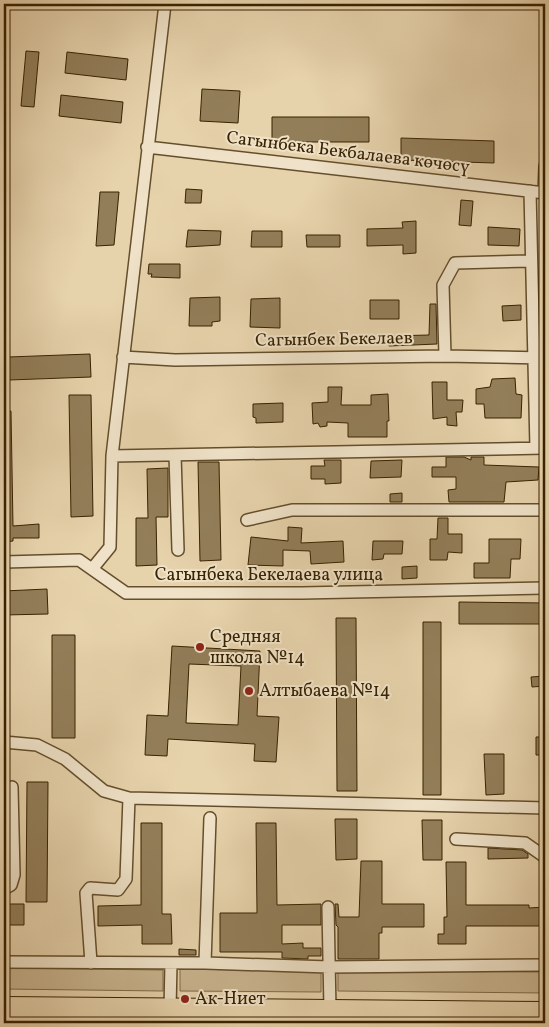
<svg xmlns="http://www.w3.org/2000/svg" width="549" height="1027" viewBox="0 0 549 1027" font-family="Vollkorn,serif">
<style>
.green{fill:#c8b48e;stroke:#806b48}
.building{fill:#927e59;stroke:#382201;fill-rule:evenodd}
.lines{fill:none;stroke-linecap:round;stroke-linejoin:round}
.street-casing{stroke:#644e2c;stroke-width:14}
.highway-casing{stroke:#382201;stroke-width:22}
.street{stroke:#efe2c8;stroke-width:11}
.highway{stroke:#e6d2ab;stroke-width:20}
.poi-dot{fill:#8f2418;stroke:#efe2c8;stroke-width:2}
.labels{text-anchor:middle;dominant-baseline:central;stroke-width:4;stroke-linejoin:round;paint-order:stroke}
.street-label{font-size:18px;fill:#382201;stroke:#efe2c8}
.poi-label{font-size:18px;fill:#382201;stroke:#efe2c8;text-anchor:start}
</style>
<rect width="100%" height="100%" fill="#e6d2ab"/>
<filter id="stains"><feTurbulence type="fractalNoise" baseFrequency=".004" numOctaves="4"/><feColorMatrix values="0 0 0 0 .2 0 0 0 0 .09 0 0 0 0 .02 0 0 0 .5 -.17"/></filter>
<radialGradient id="worn" r=".72"><stop offset=".6" stop-color="#630" stop-opacity="0"/><stop offset="1" stop-color="#630" stop-opacity=".3"/></radialGradient>
<path class="green" d="M 4,968 L 163,970 L 163,991 L 4,989 Z
M 180,969 L 321,971 L 321,992 L 180,991 Z
M 338,970 L 545,972 L 545,993 L 338,991 Z"/>
<path class="building" d="M 26,51 L 39,52 L 34,107 L 21,106 Z
M 67,52 L 128,59 L 126,80 L 65,73 Z
M 202,89 L 240,91 L 238,123 L 200,121 Z
M 61,95 L 123,102 L 121,123 L 59,116 Z
M 272,117 L 369,117 L 369,142 L 272,142 Z
M 401,138 L 494,141 L 494,163 L 401,160 Z
M 186,189 L 202,190 L 201,203 L 185,203 Z
M 100,192 L 119,192 L 114,245 L 96,246 Z
M 461,200 L 473,201 L 471,226 L 459,225 Z
M 416,221 L 416,253 L 403,254 L 403,245 L 367,246 L 367,229 L 403,228 L 402,222 Z
M 488,227 L 520,229 L 519,246 L 488,245 Z
M 188,230 L 221,231 L 220,245 L 186,247 Z
M 252,231 L 282,231 L 282,247 L 251,247 Z
M 306,235 L 340,235 L 340,247 L 307,247 Z
M 149,264 L 180,264 L 180,278 L 151,277 L 152,274 L 148,274 Z
M 220,297 L 220,321 L 212,322 L 212,326 L 189,326 L 190,298 Z
M 280,298 L 280,328 L 250,327 L 251,299 Z
M 370,300 L 399,300 L 399,319 L 370,319 Z
M 430,304 L 436,304 L 437,344 L 389,346 L 389,336 L 429,335 Z
M 521,305 L 521,320 L 503,321 L 502,306 Z
M 90,354 L 91,377 L 9,380 L 8,357 Z
M 515,378 L 516,394 L 522,395 L 521,418 L 485,418 L 484,404 L 476,404 L 476,389 L 490,387 L 492,379 Z
M 432,382 L 447,382 L 447,400 L 463,400 L 462,412 L 456,412 L 457,426 L 447,425 L 447,417 L 433,419 Z
M 328,387 L 342,387 L 341,405 L 371,405 L 371,395 L 388,394 L 389,421 L 387,421 L 387,437 L 348,437 L 348,423 L 327,422 L 327,426 L 320,427 L 318,423 L 313,424 L 312,403 L 328,402 Z
M 69,395 L 91,395 L 93,516 L 71,517 Z
M 283,403 L 283,422 L 256,423 L 256,418 L 253,417 L 253,404 Z
M 4,411 L 11,411 L 13,526 L 39,524 L 39,538 L 13,538 L 13,541 L 4,542 Z
M 446,457 L 464,457 L 471,460 L 471,457 L 484,457 L 484,465 L 539,467 L 538,480 L 506,482 L 504,502 L 449,502 L 448,490 L 456,489 L 456,477 L 432,477 L 432,467 L 446,467 Z
M 324,460 L 341,460 L 341,483 L 325,484 L 325,479 L 311,479 L 311,466 L 325,466 Z
M 402,460 L 401,477 L 370,478 L 371,461 Z
M 198,462 L 219,462 L 221,560 L 200,561 Z
M 168,468 L 168,517 L 156,517 L 157,565 L 136,566 L 136,518 L 148,518 L 147,469 Z
M 402,493 L 402,502 L 390,502 L 390,494 Z
M 438,518 L 448,518 L 448,534 L 462,534 L 462,553 L 448,552 L 447,560 L 430,560 L 430,539 L 437,539 Z
M 288,527 L 302,528 L 301,543 L 343,541 L 344,562 L 311,564 L 310,551 L 283,550 L 283,566 L 248,565 L 251,537 L 288,541 Z
M 489,539 L 521,539 L 520,559 L 511,559 L 510,578 L 474,578 L 474,563 L 489,563 Z
M 373,541 L 403,541 L 402,554 L 384,554 L 383,559 L 372,560 Z
M 417,566 L 417,578 L 402,579 L 402,567 Z
M 47,589 L 48,614 L 4,615 L 4,591 Z
M 459,602 L 545,603 L 545,624 L 459,624 Z
M 336,618 L 356,618 L 357,791 L 337,791 Z
M 423,622 L 441,622 L 441,795 L 423,795 Z
M 52,635 L 75,635 L 75,738 L 52,738 Z
M 172,646 L 260,651 L 257,716 L 279,717 L 276,762 L 254,761 L 255,744 L 168,739 L 167,756 L 145,755 L 147,715 L 168,716 ZM 189,664 L 241,666 L 238,725 L 186,723 Z
M 545,676 L 545,686 L 532,687 L 531,677 Z
M 536,737 L 545,737 L 545,755 L 536,755 Z
M 484,754 L 504,754 L 504,794 L 486,795 Z
M 27,782 L 48,782 L 47,902 L 26,902 Z
M 335,819 L 357,819 L 357,859 L 336,860 Z
M 422,820 L 442,820 L 442,860 L 423,860 Z
M 141,823 L 162,823 L 162,914 L 171,914 L 172,944 L 142,944 L 142,925 L 98,926 L 98,906 L 141,905 Z
M 256,823 L 276,823 L 277,905 L 321,904 L 321,925 L 282,925 L 282,944 L 303,943 L 303,948 L 321,948 L 321,956 L 308,956 L 308,959 L 282,958 L 282,952 L 220,952 L 220,913 L 257,913 Z
M 488,848 L 522,850 L 528,854 L 528,858 L 488,859 Z
M 361,861 L 382,861 L 382,904 L 424,904 L 424,927 L 382,927 L 382,933 L 379,933 L 379,959 L 338,959 L 338,927 L 336,925 L 335,904 L 338,904 L 339,917 L 359,917 Z
M 446,862 L 466,862 L 466,905 L 529,905 L 529,908 L 545,907 L 545,926 L 466,926 L 466,944 L 438,944 L 438,934 L 444,934 L 444,917 L 447,917 Z
M 4,904 L 24,904 L 24,925 L 4,925 Z
M 179,949 L 196,950 L 196,955 L 179,955 Z"/>
<g class="lines">
<g class="street-casing">
<path id="street" d="M 147,147 L 545,193
M 530,191 L 536,448
M 544,193 L 545,166
M 445,356 L 443,285 L 455,263 L 531,261
M 123,357 L 175,360 L 445,356 L 545,358
M 175,455 L 178,550
M 112,456 L 545,448
M 247,520 L 292,510 L 545,510
M 4,562 L 79,560 L 126,593 L 302,593 L 545,588
M 92,569 L 110,547 L 112,456 L 165,4
M 4,742 L 37,745 L 65,759 L 104,791 L 129,798 L 545,808
M 456,839 L 525,843 L 545,857
M 4,889 L 11,885 L 14,875 L 12,787
M 328,907 L 330,1010
M 4,962 L 205,963 L 329,967 L 545,965
M 91,963 L 86,893 L 90,888 L 118,890 L 126,879 L 129,798
M 205,963 L 210,818
M 170,1009 L 171,963"/>
</g>
<g class="highway-casing">
<path id="highway" d="M 4,1007 L 545,1012"/>
</g>
<use href="#street" class="street"/>
<use href="#highway" class="highway"/>
</g>
<g class="poi-dot">
<circle cx="200" cy="647" r="5"/>
<circle cx="249" cy="691" r="5"/>
<circle cx="185" cy="999" r="5"/>
</g>
<g class="labels">
<g class="street-label">
<text transform="translate(348 153) rotate(7)">Сагынбека Бекбалаева көчөсү</text>
<text transform="translate(334 340) rotate(-1)">Сагынбек Бекелаев</text>
<text x="269" y="575">Сагынбека Бекелаева улица</text>
</g>
<g class="poi-label">
<text x="210" y="637">Средняя<tspan x="210" dy="21">школа №14</tspan></text>
<text x="259" y="691">Алтыбаева №14</text>
<text x="195" y="999">Ак-Ниет</text>
</g>
</g>
<rect width="549" height="1027" fill="none" stroke="#e6d2ab" stroke-width="20"/>
<rect x="5" y="5" width="539" height="1017" fill="none" stroke="#382201" stroke-width="2.5"/>
<rect x="10" y="10" width="529" height="1007" fill="none" stroke="#382201"/>
<rect width="100%" height="100%" filter="url(#stains)"/>
<rect width="100%" height="100%" fill="url(#worn)"/>
</svg>
